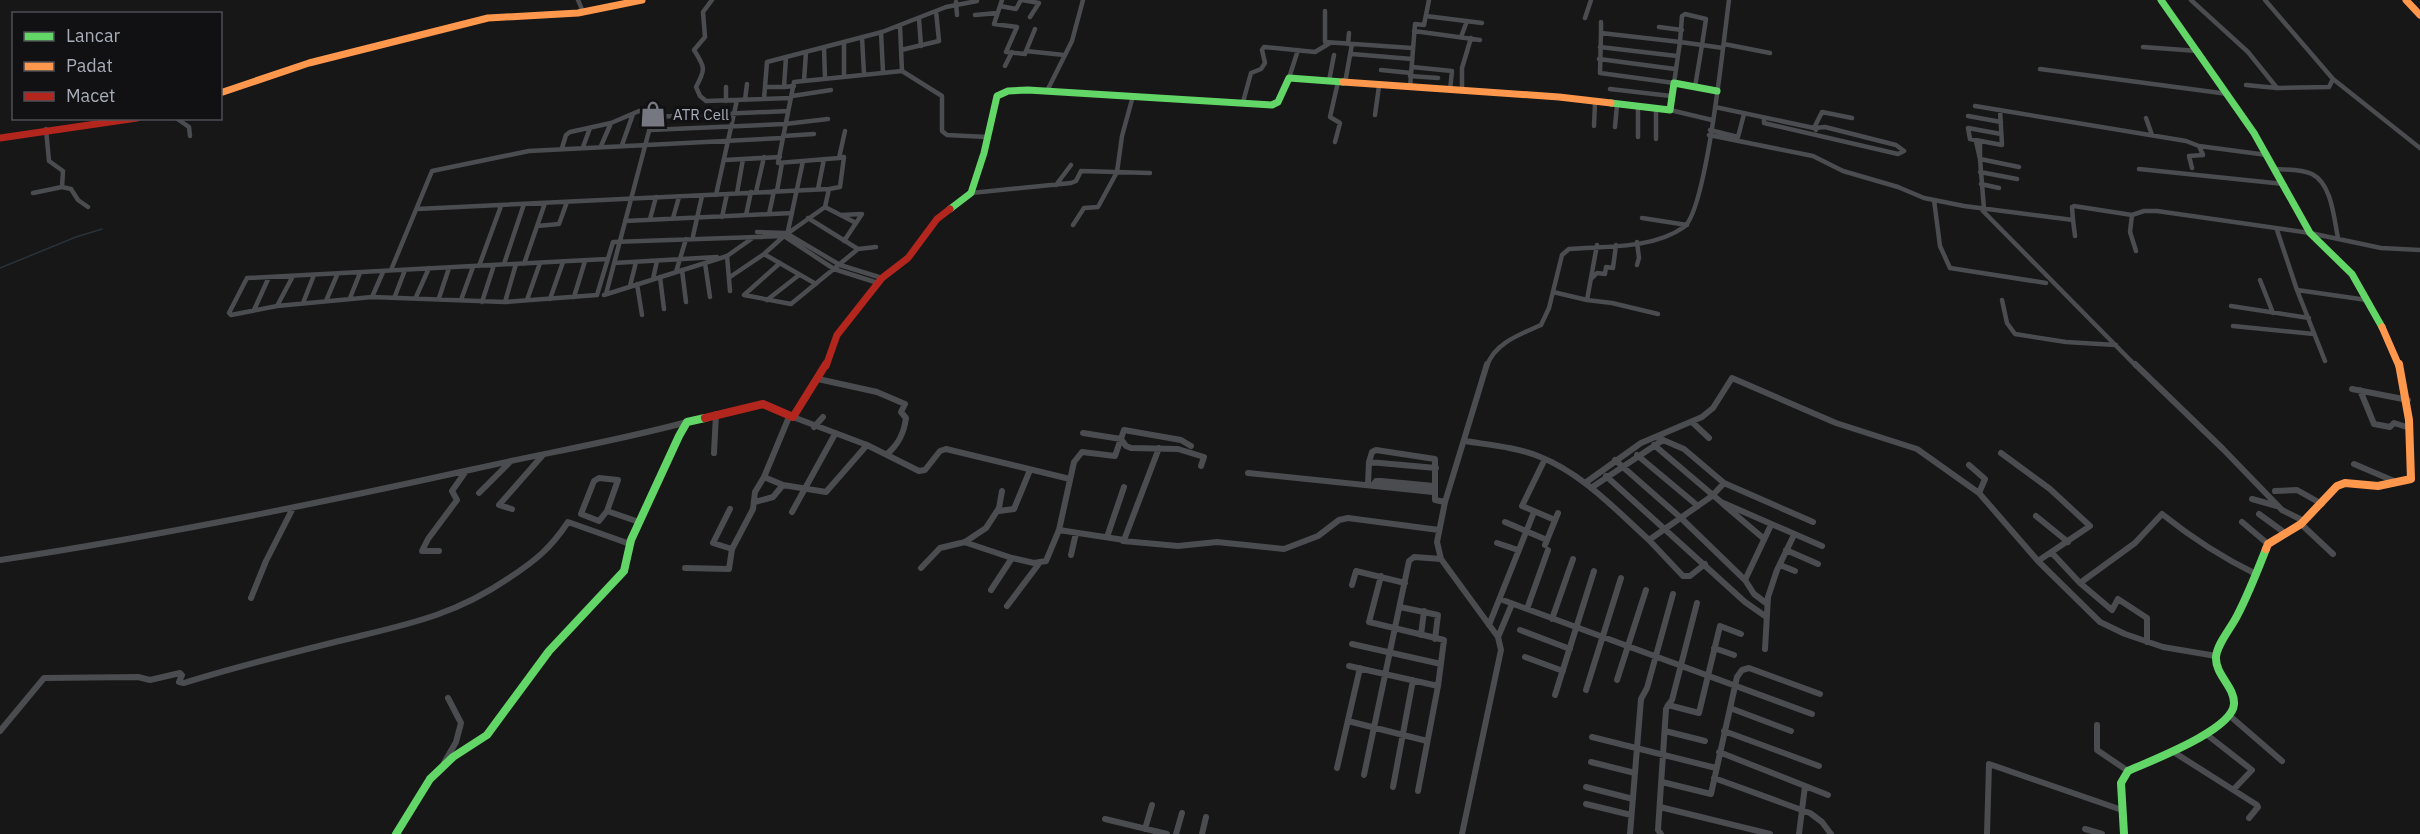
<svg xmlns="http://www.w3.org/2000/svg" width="2420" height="834" viewBox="0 0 2420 834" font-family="'IBM Plex Sans',sans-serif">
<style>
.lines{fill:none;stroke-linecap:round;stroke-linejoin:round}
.stream{stroke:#2a3239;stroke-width:1.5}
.street-far1{stroke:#4b4c50;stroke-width:4.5}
.street{stroke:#4b4c50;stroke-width:6}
.fast-far1{stroke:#63d668;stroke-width:7}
.fast{stroke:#63d668;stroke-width:8}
.slow-far1{stroke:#ff974d;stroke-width:7}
.slow{stroke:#ff974d;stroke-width:8}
.jam-far1{stroke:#b3261e;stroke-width:7}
.jam{stroke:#b3261e;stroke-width:8}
.labels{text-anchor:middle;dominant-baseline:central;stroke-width:6;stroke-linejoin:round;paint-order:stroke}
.poi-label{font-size:15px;fill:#a8adb8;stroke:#111113;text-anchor:start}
</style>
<rect width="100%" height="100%" fill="#171717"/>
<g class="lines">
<path class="stream" d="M 0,268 L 76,237 L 102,229"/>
<path class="street-far1" d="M 578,0 L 583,12
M 712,0 L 703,12 L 705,37 L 694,50 C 705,67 706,69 696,87 L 700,96 L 706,101 L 791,98
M 1002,0 L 994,24 L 1017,27 L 1006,52 L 1025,54 L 1026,51
M 1022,0 L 1039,3 L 1030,17
M 2191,0 L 2248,52 L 2277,88
M 2265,0 L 2333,79 L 2420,148
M 956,2 L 957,15
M 1000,6 L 1016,9 L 1021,0
M 1325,11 L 1325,42 L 1412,48
M 975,15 L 997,13
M 1426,16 L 1482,23
M 1585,18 L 1591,0
M 919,19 L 921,46
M 1601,22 L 1601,33
M 900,26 L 902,71
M 1659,27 L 1682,30
M 1035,29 L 1026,51 L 1064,55
M 1414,31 L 1480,40
M 881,32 L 883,72
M 1601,33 L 1680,42 L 1674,83 L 1600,73 Z
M 862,37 L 864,74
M 1461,37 L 1467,21
M 844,42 L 844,76
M 1680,42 L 1702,45
M 1680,42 L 1682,16 L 1685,14 L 1706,19 L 1702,45
M 1348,44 L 1349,33
M 1724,44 L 1770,53
M 1702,45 L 1723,48
M 824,47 L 825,79
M 1600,47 L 1677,56
M 2143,47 L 2198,51
M 901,50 L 939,41 L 936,11
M 1352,54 L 1412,59
M 786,57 L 784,87 L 794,86
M 1599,59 L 1675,69
M 1005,66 L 1012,52
M 1412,67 L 1452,71 L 1450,90
M 2040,69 L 2228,94
M 1381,70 L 1411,73
M 1410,76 L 1438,78
M 1289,78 L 1298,50
M 804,81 L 806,52
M 1329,81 L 1334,55
M 1345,83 L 1352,44
M 2246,85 L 2277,88 L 2329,87 L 2333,79
M 726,87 L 726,101
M 765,87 L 784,87
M 1695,87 L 1702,45
M 1410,88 L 1415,24 L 1424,25 L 1429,0
M 1610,89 L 1671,96
M 1047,91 L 1072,41 L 1083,0
M 1462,91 L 1462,68 L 1471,38
M 792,96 L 831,90
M 764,99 L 767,62 L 882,32 L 946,7 L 977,1
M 745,100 L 747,84
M 1243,102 L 1251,73 L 1261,69 L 1265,63 L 1262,50 L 1264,47 L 1315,52 L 1330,43
M 1975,106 L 2186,141 L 2199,146
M 1715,107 L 1814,128 L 1825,127 L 1896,145 L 1904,151 L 1898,154 L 1764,123 L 1764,118
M 1638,108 L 1638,137
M 1656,110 L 1656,139
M 1670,110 L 1712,120
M 2000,110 L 2002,145 L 1970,139 L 1968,128 L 2001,134
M 1375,115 L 1379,86
M 1968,116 L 2001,122
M 653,117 L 788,111
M 176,118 L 189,127 L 190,136
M 2146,118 L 2152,135
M 1594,126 L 1595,103
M 1615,127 L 1617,105
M 46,129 L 49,161 L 63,171 L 62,187 L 71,189 L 78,200 L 88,207
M 650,130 L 785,124 L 828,119
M 1710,130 L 1738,137 L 1744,114
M 1816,130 L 1814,128 L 1822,112 L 1852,118
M 1709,135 L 1813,156 L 1843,171 L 1898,187 L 1924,198 L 1964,206 L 2073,220 L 2072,207 L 2074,206 L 2132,215 L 2144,211 L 2157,211 L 2310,233 L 2381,248 L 2420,250
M 783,136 L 814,134
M 1976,141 L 1980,159 L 1980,141
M 1335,142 L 1340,123 L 1330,117 L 1338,82
M 622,145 L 633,114
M 601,146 L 611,123
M 583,147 L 590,128
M 562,148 L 566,135 L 570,132 L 611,123 L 639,111 L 654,112 L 606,294
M 839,158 L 778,163 L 794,82 L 902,71 L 942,96 L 942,131 L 947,135 L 987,137
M 725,160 L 780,157
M 2192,168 L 2189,156 L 2203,155 L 2199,146 L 2267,155
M 2139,169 L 2284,184
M 2275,169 C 2287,170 2301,169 2312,174 C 2332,184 2334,219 2338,238
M 1980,172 L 2017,179
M 1981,184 L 1999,188
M 1056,185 L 1071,165
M 818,189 L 824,159
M 777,191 L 782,163
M 756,192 L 764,157
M 33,193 L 62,187
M 737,193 L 743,159
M 971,193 L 1071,183 L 1076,181 L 1081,171 L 1150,173
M 716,195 L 737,100
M 1934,200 L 1940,246 L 1950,268 L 2046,283
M 825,207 L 856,223
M 417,209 L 829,189
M 1984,209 L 1980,159 L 2019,167
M 1982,210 L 2136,366
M 769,214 L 774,191
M 746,215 L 751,192
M 841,215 L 862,214 L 844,241
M 2132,215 L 2130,232 L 2136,251
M 722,217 L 727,194
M 673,218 L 679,197
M 808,218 L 858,249
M 1642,218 L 1687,225
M 650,219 L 656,197
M 2073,220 L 2075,236
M 625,221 L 792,213
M 1073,225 L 1084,208 L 1098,207 L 1117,172 L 1122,136 L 1133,96
M 537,226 L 559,224 L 567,202
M 2277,230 L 2297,290 L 2325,361
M 788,231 L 803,161
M 757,232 L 786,233 L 840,265 L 882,278
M 693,236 L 702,196
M 1637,242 L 1639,258 L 1637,265
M 764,254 L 816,284
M 727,256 L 730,291
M 607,259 L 247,278 L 229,313 L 231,315 L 277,306 L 372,297 L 505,302 L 597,295 L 613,242 L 784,236 L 825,207 L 829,189 L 840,187 L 844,157 L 839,158 L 845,131
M 614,263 L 717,257
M 705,263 L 710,297
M 780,263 L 744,295 L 791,304 L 858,249 L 876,247
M 504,264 L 524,204
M 524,264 L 545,203
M 479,266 L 501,206
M 391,270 L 432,171 L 529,151 L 783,138
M 682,270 L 686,302
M 676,272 L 686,239
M 660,277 L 664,309
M 730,277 L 764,254 L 784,236 L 834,269 L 878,283
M 653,279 L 657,261
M 1591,279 L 1597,273 L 1605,274 L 1606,267 L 1613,268 L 1616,245
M 2260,280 L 2273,313
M 637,284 L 642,315
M 630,286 L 636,262
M 2297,290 L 2367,300
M 1553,292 L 1587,300 L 1597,245
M 604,295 L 727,256 L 754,237
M 395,296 L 405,270
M 372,297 L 383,272
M 416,297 L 429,268
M 574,297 L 585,261
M 350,298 L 360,273
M 439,298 L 449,268
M 550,299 L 563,262
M 461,300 L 473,267
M 527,300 L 540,263
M 767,300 L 799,275
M 1587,300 L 1612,303 L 1658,314
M 2002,300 L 2007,323 L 2015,334 L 2066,342 L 2116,345
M 326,301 L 337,275
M 482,302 L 494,265
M 505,302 L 516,264
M 303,303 L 314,275
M 277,306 L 293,276
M 2231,306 L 2309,318
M 254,310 L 269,277
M 2233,326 L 2314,334
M 1487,366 C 1494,343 1521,334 1541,325 L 1549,308 L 1562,255 L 1569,249 C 1606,246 1653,249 1684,227 C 1707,210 1724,36 1729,0"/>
<path class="street" d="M 2135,364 L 2223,449 L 2282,510 L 2304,521
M 818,379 L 877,392 L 905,404 L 901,412 L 906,418 C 904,433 899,444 887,454
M 2352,389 L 2408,400
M 2360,390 L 2374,424 L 2390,427 L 2394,423 L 2410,428
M 789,417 L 764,477 L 783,485 L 826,492 L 867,445
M 793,417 L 867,445 L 919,471 L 925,470 L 940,451 L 946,449 L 1070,479
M 1692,422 L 1709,438
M 814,427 L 823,417
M 1083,433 L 1121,439 L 1126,446 L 1131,448 L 1178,449 L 1204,457 L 1201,466
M 1465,441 C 1489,445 1515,447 1538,456 C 1582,473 1615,509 1649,540 L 1712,496 L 1724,483 L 1684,449 L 1656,437
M 1654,445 L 1721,502 L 1822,546
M 714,453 L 716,414
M 2001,453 L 2050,489 L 2090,526 L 2038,561
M 1637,455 L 1698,506
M 1615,460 L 1681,518 L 1745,580 L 1754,594 L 1766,603
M 1369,462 L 1372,452 L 1376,450 L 1435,459 L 1435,500 L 1445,502
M 1543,463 L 1522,506 L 1555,520
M 2354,464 L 2394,481
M 1969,465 L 1985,479 L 1979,493
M 1248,473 L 1433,492
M 1606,476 L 1745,602 L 1765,616
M 599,478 L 618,480 L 607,511 L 599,521 L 581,514 L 594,481 Z
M 1585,483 L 1641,443 L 1702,417 L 1713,408 L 1732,378 L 1836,423 L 1917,449 L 1979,493 L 2038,561 L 2100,622 L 2125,634 L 2163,647 L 2216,656
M 1724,483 L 1813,522
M 1368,484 L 1369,462 L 1436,468
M 1373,485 L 1376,481 L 1381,481 L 1434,486
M 1591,488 L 1663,440
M 2275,491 L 2297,490 L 2322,504
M 479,493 L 509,463
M 2252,499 L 2277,506
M 755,502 L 773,497 L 783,485
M 1723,504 L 1763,538
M 512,509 L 499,505 L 542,456
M 730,509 L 713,543 L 732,549
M 607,511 L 639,522
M 999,511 L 1014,509 L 1030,470
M 792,512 L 835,434
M 2259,514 L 2285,533
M 2036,516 L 2068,542
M 1505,522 L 1547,540
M 2242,522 L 2268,544
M 2301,524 L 2333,554
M 1059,530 L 1074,462 L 1082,452 L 1115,456 L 1124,430 L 1181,440 L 1191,446
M 1107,537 L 1124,487
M 1649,540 L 1683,576 L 1690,576 L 1705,564
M 1123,541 L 1178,546 L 1217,542 L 1284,549 L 1318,536 L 1339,520 L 1348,518 L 1439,530
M 964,542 L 1012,558
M 1497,543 L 1518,550
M 1545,545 L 1558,513
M 1786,550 L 1818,564
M 439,551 L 422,551 L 428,539 L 457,500 L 452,491 L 466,471
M 2052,553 L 2080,583 L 2112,610 L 2118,599 L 2147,618 L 2147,642
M 1071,555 L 1076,533
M 0,560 C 159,536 316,504 474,469 C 545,453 617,441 687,422
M 1780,565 L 1795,571
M 685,568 L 729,569 L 732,549 L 753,509 L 755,492 L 764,477
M 921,568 L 940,548 L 965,542 L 986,528 L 999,508 L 1002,491
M 1745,580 L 1771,525
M 2080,583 L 2135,543 L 2162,514 C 2192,538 2221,557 2256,574
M 1352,585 L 1356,571 L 1405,583
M 991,590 L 1012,558 L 1034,563 L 1046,561 L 1059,530 L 1124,540 L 1159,448
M 251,598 L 266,561 L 293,508
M 1500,599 L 1812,714
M 1007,606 L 1038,565
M 1400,607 L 1438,615 L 1435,639
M 1527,609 L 1548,550
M 1552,619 L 1573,559
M 1489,625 L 1534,512
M 1520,630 L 1570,649
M 1421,635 L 1424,611
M 1498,637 L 1512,604
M 1352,644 L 1441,664
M 1714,648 L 1734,655
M 1765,649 L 1768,597 L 1777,570 L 1794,535
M 1525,657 L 1563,671
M 1349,666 L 1438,686 L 1444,640 L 1369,622 L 1381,576
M 1617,680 L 1646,590
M 1586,690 L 1621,578
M 1555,695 L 1594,571
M 1668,705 L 1672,700 L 1697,603
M 1730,708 L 1791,731
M 2230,716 L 2282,761
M 1348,721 L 1427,741
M 2097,725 L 2097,750 L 2128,771
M 0,731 L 44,678 L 138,677 L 150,680 L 180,673 L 182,675 L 179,682 L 184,683 C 235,667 287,654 339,641 C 404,625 452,617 509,578 C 535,561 551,548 568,522 L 630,544
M 1665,731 L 1705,741
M 1724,731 L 1819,766
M 2206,734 L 2252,770 L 2234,789
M 1592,737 L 1716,768
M 2172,751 L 2257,805 L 2258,807 L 2249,818
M 1719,752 L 1828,795
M 1591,762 L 1635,773
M 444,763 L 456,742 L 461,723 L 448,698
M 1337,768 L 1360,668
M 1364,775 L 1409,561 L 1414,557 L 1441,559
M 1714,778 L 1810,813 L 1822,822 L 1831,834
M 1662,782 L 1711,794 L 1737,677 L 1742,670 L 1749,668 L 1820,694
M 1393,787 L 1413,680
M 1586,787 L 1633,799
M 1418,791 L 1438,686
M 1586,804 L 1631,815
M 1660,807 L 1770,834
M 1105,819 L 1167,834
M 1145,829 L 1152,805
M 2085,829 L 2102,834
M 1176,834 L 1182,813
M 1202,834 L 1206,817
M 1462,834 L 1501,650 L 1498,637 L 1441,559 L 1437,542 L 1445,502 L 1487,364
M 1630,834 L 1641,699 L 1647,688 L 1673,594
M 1661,834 L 1658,830 L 1666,709 L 1668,705 L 1699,713 L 1720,626 L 1741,634
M 1799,834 L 1805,786
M 1987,834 L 1989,764 L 2122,810"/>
<path class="fast-far1" d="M 2161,0 L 2254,133 L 2310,233 L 2352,274 L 2382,327
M 1611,103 L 1670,110 L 1674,83 L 1717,91
M 950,209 L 971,193 L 984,153 L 997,96 L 1008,91 L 1028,90 L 1272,105 L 1278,102 L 1289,78 L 1343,82"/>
<path class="fast" d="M 396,834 L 430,779 L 453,757 L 487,735 L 549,651 L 624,571 L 631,540 L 679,436 L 687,422 L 705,418
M 2124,834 L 2121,783 L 2128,771 C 2150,761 2233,730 2234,704 C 2235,687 2215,675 2216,657 C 2217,644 2231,628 2237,616 C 2248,595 2257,572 2266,549"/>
<path class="slow-far1" d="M 2406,0 L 2420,15
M 1343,82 L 1559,97 L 1611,103
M 220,93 L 309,63 L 488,18 L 578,13 L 642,0
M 2382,327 L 2399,366"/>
<path class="slow" d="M 2266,549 L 2268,544 L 2301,524 L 2337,486 L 2345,483 L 2378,486 L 2411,479 L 2409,420 L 2399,364"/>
<path class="jam-far1" d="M 0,138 L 137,118
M 826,366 L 837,335 L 882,278 L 908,258 L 937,219 L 950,209"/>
<path class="jam" d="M 705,418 L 763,404 L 793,417 L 826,364"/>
</g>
<defs>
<g id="shop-bare" transform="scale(2.07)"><path d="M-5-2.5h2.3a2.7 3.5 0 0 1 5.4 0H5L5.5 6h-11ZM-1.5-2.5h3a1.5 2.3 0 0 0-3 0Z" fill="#757880" stroke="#111113" stroke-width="2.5" paint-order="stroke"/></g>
</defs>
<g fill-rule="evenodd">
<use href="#shop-bare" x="653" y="114"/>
</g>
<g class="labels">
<g class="poi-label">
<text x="673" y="114">ATR Cell</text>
</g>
</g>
<rect x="12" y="12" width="210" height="108" fill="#111113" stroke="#4d4f55" stroke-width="1.5"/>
<rect x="24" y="32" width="30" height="9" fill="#63d668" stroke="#4d4f55" stroke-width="1.5"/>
<text x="66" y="42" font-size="18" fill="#a8adb8">Lancar</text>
<rect x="24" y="62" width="30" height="9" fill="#ff974d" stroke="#4d4f55" stroke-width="1.5"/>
<text x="66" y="72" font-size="18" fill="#a8adb8">Padat</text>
<rect x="24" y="92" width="30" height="9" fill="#b3261e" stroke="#4d4f55" stroke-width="1.5"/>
<text x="66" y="102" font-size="18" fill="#a8adb8">Macet</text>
</svg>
